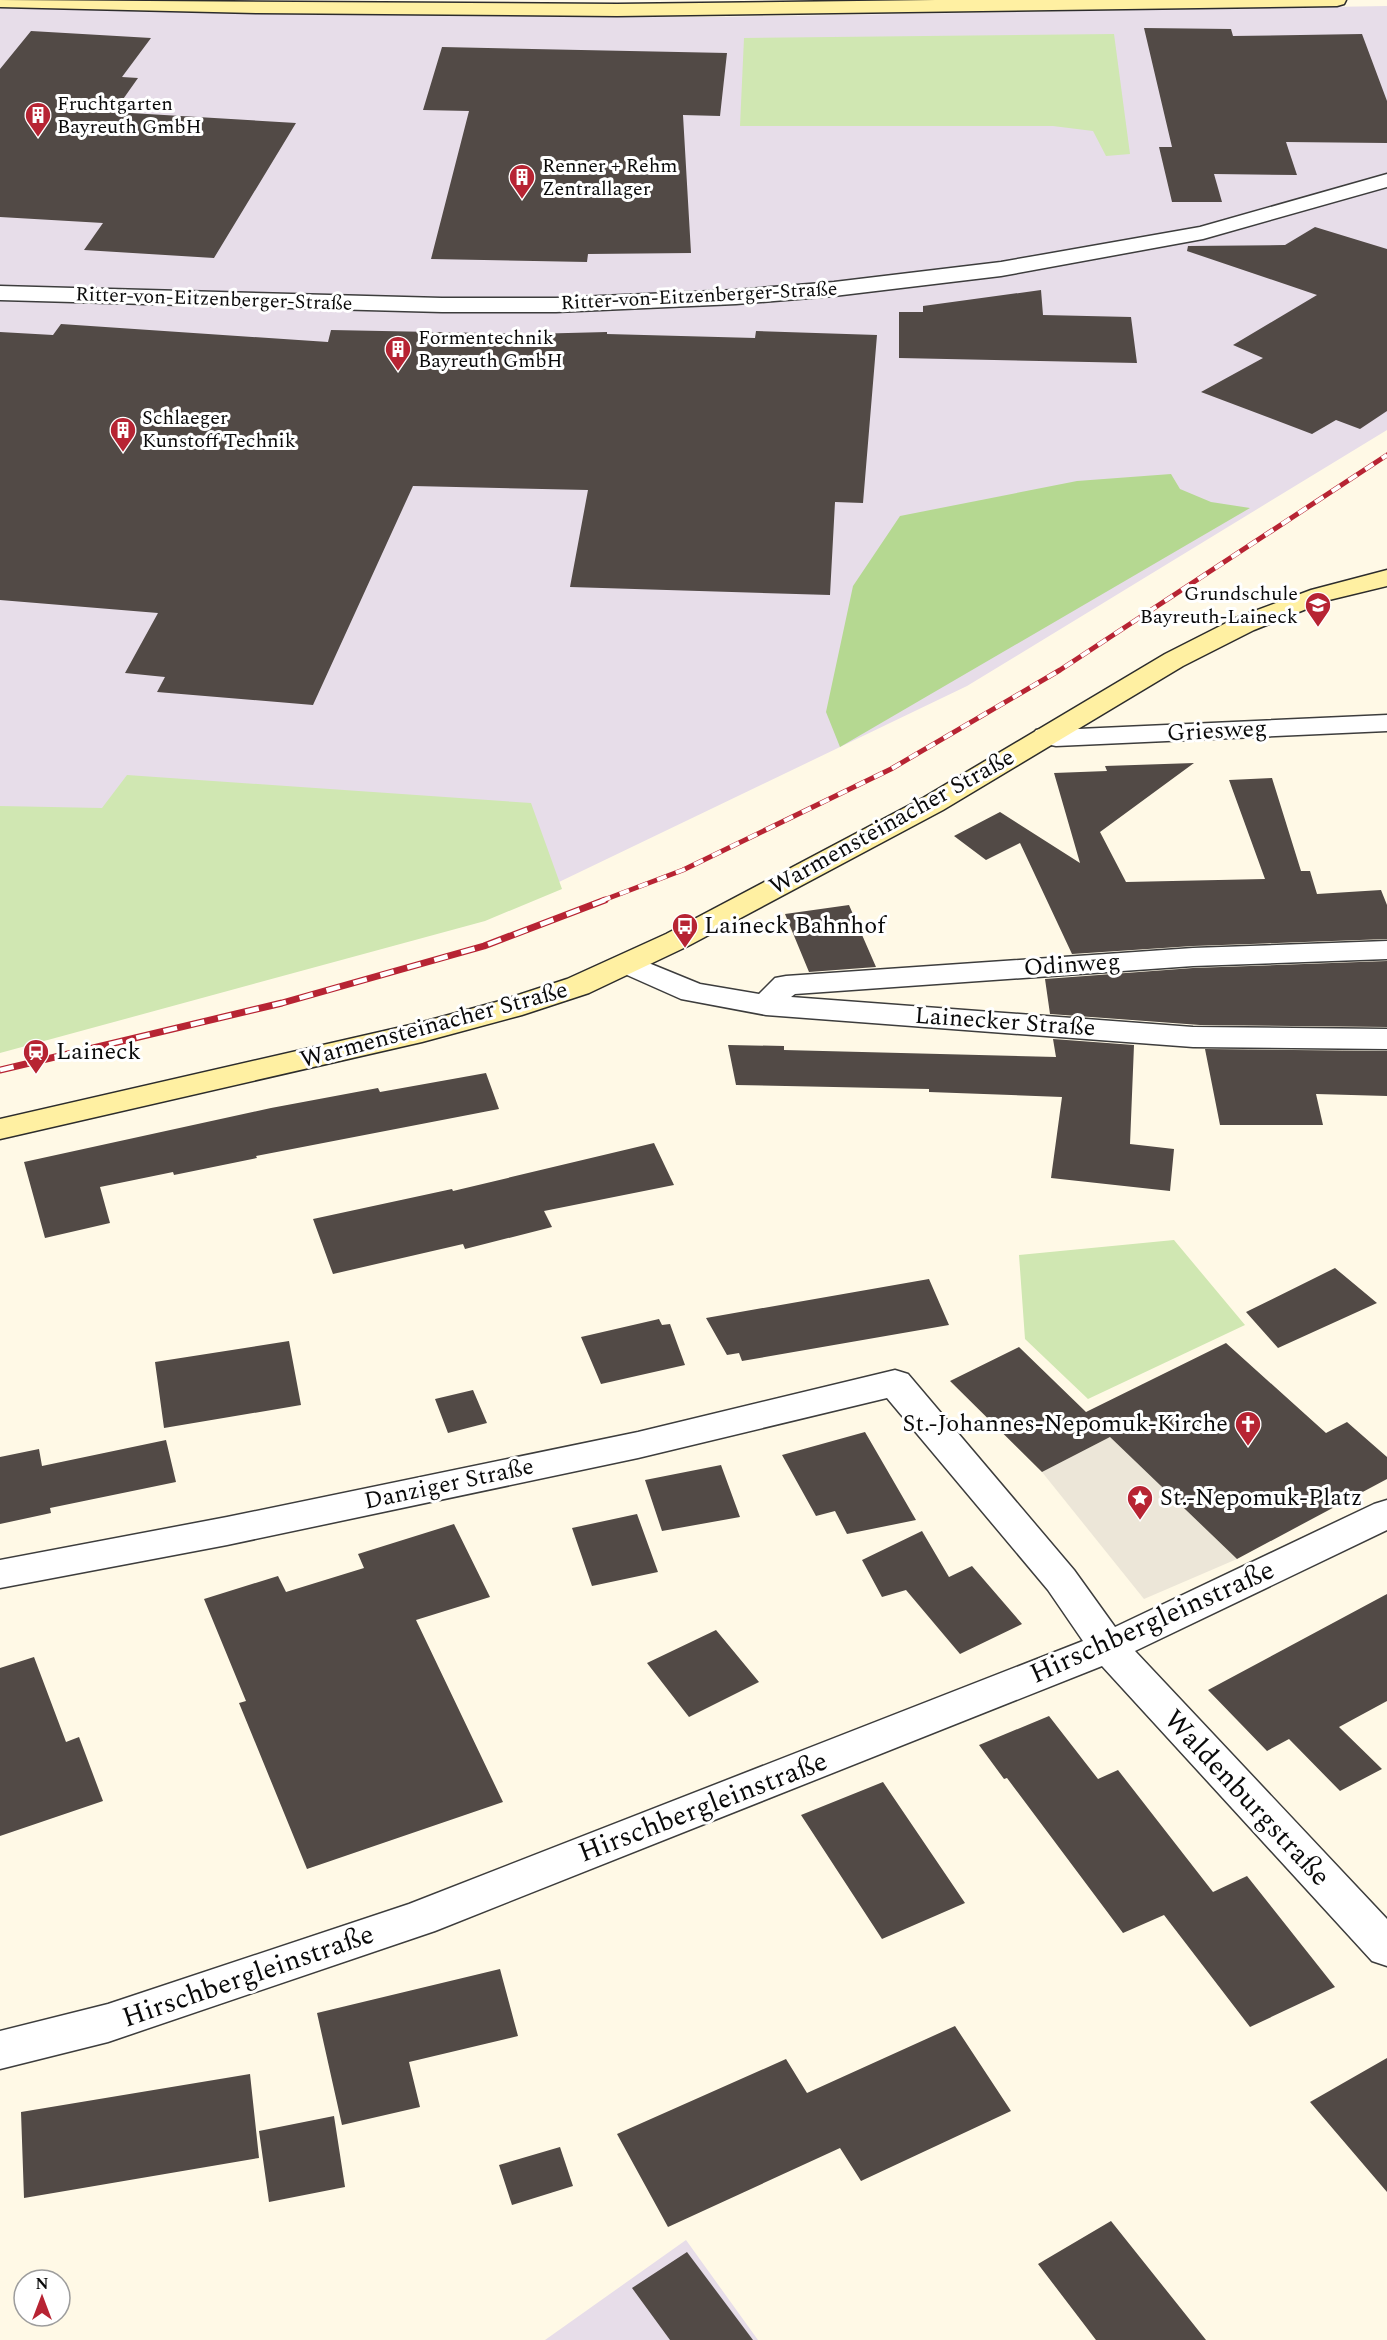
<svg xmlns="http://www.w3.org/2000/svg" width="1387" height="2340" viewBox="0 0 1387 2340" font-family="Spectral,serif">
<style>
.industrial{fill:#e7dde9}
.green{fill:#d0e7b2}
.forest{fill:#b5d891}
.plaza{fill:#ece6d8}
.building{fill:#524a46}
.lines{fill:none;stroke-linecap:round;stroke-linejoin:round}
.street-casing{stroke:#3d3d3d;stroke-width:3}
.secondary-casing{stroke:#2c2c2c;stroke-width:3}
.street{fill:#fff;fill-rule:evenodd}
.secondary{fill:#fff0a2;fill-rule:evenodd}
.rail-far1-casing{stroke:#b72433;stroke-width:5}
.rail-casing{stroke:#b72433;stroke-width:7}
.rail-far1{stroke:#fff;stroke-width:4;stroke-dasharray:10;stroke-linecap:butt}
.rail{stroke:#fff;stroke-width:4.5;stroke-dasharray:14;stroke-linecap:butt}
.labels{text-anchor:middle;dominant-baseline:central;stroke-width:6;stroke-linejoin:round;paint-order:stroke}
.far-poi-label{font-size:20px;fill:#0a0a0a;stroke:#fff;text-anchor:start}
.far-street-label{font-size:20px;fill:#0a0a0a;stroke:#fff}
.street-label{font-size:24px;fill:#0a0a0a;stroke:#fff}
.poi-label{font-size:24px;fill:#0a0a0a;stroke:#fff;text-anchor:start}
.near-street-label{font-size:28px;fill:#0a0a0a;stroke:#fff}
</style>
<rect width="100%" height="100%" fill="#fff9e6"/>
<path class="industrial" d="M 0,5 L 429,15 L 710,17 L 1387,6 L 1387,430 L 967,686 L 480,920 L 0,1050 Z
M 686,2240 L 758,2340 L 545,2340 Z"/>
<path class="green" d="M 1114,34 L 1130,154 L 1106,156 L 1093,131 L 1053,126 L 740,126 L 744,38 Z
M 127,775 L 531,803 L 562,889 L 485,921 L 0,1053 L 0,806 L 102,808 Z
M 1174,1240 L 1245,1325 L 1088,1399 L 1025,1339 L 1019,1255 Z"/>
<path class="forest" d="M 1171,474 L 1180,489 L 1211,502 L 1250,508 L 840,747 L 826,712 L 853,586 L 900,516 L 1077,481 Z"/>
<path class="plaza" d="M 1110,1437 L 1237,1559 L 1144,1599 L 1042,1472 Z"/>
<path class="building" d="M 1144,28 L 1231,29 L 1233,36 L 1362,34 L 1387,101 L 1387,143 L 1286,142 L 1297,175 L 1214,174 L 1222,202 L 1172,202 L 1159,147 L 1172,147 Z
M 31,31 L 151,38 L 122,77 L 138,78 L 114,112 L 296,123 L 214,258 L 84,250 L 103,223 L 0,217 L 0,69 Z
M 442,47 L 727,53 L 720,116 L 683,115 L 691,253 L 588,254 L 587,262 L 431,259 L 469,111 L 423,110 Z
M 1315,227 L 1387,249 L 1387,411 L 1360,429 L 1336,420 L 1312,434 L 1201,392 L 1263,358 L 1233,345 L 1317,295 L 1187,251 L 1188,246 L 1285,245 Z
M 1041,290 L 1043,315 L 1131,317 L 1137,363 L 899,358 L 899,312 L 923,312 L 923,306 Z
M 61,324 L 328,342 L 331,330 L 529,334 L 607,332 L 607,334 L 755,338 L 756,331 L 877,335 L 863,503 L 835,502 L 830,595 L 570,587 L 588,490 L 413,486 L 313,705 L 157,692 L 165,677 L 125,673 L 158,613 L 0,600 L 0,332 L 53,335 Z
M 1194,763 L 1100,832 L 1126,882 L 1265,879 L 1229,780 L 1272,778 L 1301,871 L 1310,871 L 1317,894 L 1381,890 L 1387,905 L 1387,939 L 1193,946 L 1072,954 L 1020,843 L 986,860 L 954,836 L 1000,812 L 1080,863 L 1054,773 L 1107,771 L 1105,766 Z
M 849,905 L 876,967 L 809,972 L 785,914 Z
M 1387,961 L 1387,1027 L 1200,1025 L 1050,1014 L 1045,979 L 1193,968 Z
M 1053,1039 L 1134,1045 L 1130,1144 L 1174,1149 L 1170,1191 L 1051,1178 L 1062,1097 L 929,1092 L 929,1089 L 736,1085 L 728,1045 L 784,1046 L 784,1050 L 1056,1057 Z
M 1205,1049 L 1387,1051 L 1387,1096 L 1316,1094 L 1323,1125 L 1220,1125 Z
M 486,1073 L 499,1109 L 256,1156 L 257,1158 L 174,1175 L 173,1172 L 100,1187 L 110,1223 L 45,1238 L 24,1162 L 271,1108 L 378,1088 L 380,1092 Z
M 654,1143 L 674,1185 L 544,1211 L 552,1227 L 465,1249 L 463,1244 L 333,1274 L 313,1219 L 452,1189 L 453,1191 Z
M 1335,1268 L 1377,1303 L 1278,1348 L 1246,1312 Z
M 929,1279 L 949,1325 L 742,1361 L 739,1353 L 727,1355 L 706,1318 Z
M 659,1319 L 662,1325 L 670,1324 L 685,1365 L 601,1384 L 581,1337 Z
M 289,1341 L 301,1405 L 164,1428 L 155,1362 Z
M 1226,1343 L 1326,1433 L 1347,1422 L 1387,1457 L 1387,1479 L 1237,1559 L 1110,1437 L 1042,1472 L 950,1381 L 1019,1347 L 1086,1412 Z
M 473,1390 L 487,1423 L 448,1433 L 435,1399 Z
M 865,1432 L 916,1520 L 847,1534 L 835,1511 L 816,1516 L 782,1455 Z
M 166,1440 L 176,1482 L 50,1508 L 51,1513 L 0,1524 L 0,1457 L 39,1449 L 42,1466 Z
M 721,1465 L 740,1517 L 662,1531 L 645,1480 Z
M 637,1514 L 658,1572 L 592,1586 L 572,1528 Z
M 454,1524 L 490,1597 L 416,1620 L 503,1802 L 307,1869 L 239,1703 L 246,1701 L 204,1599 L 278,1576 L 286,1592 L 364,1568 L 358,1554 Z
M 922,1531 L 949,1577 L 972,1566 L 1022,1624 L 960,1654 L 906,1590 L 882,1597 L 862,1560 Z
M 1387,1594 L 1387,1701 L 1339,1727 L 1382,1769 L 1340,1791 L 1289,1739 L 1267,1751 L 1208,1690 Z
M 716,1630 L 759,1682 L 689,1717 L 647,1663 Z
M 34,1657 L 66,1742 L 79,1737 L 103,1801 L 0,1836 L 0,1668 Z
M 1049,1716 L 1098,1779 L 1118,1770 L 1213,1892 L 1247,1876 L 1335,1987 L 1250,2027 L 1164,1915 L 1123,1933 L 1007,1778 L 1004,1779 L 979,1745 Z
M 883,1782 L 965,1903 L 882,1939 L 801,1815 Z
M 500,1969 L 518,2036 L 409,2062 L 420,2107 L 342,2125 L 317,2013 Z
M 955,2026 L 1011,2111 L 861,2181 L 840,2148 L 668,2227 L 617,2134 L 786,2059 L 807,2093 Z
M 1387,2058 L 1387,2192 L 1310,2102 Z
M 250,2074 L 259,2158 L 24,2198 L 21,2112 Z
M 334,2116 L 345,2187 L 269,2202 L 259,2131 Z
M 560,2147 L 573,2186 L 512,2205 L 499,2165 Z
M 1111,2221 L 1206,2340 L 1096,2340 L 1038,2264 Z
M 687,2252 L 753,2340 L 670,2340 L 632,2288 Z"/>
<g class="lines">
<g class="street-casing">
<path id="street" d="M 1387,174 L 1387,187 L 1203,239 L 1001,276 L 834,296 L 736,304 L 556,312 L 442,312 L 0,300 L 0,286 L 442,298 L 556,298 L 736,290 L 834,282 L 1001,262 L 1200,227 Z
M 1387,715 L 1387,731 L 1056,746 L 1036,742 L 1032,736 L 1036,730 L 1046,728 L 1056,730 Z
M 1387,941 L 1387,959 L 1193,966 L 795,994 L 791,997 L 1193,1027 L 1387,1029 L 1387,1049 L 1193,1047 L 766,1015 L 681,999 L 618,971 L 614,964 L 618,957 L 629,955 L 700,984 L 759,994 L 775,978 L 786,976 L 1193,948 Z
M 895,1370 L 908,1374 L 1074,1570 L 1115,1627 L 1374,1504 L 1387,1500 L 1387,1530 L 1135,1651 L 1387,1919 L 1387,1966 L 1372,1961 L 1102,1666 L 435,1931 L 108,2042 L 0,2069 L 0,2031 L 108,2004 L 409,1904 L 1083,1641 L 1048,1590 L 887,1398 L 638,1458 L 227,1545 L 0,1588 L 0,1560 L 227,1517 L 638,1432 Z"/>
</g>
<g class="secondary-casing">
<path id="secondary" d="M 0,0 L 617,4 L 935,0 L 1346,0 L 1344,4 L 1337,6 L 617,16 L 258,13 L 0,7 Z
M 1387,570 L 1387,586 L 1329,600 L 1254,630 L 1183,666 L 943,810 L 688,946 L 589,993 L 522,1015 L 422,1042 L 0,1139 L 0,1119 L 419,1023 L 500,1001 L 567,979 L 666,934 L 923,798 L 1165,654 L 1236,618 L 1311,590 Z"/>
</g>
<use href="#street" class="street"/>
<use href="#secondary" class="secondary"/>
<g class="rail-far1-casing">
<path id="rail-far1" d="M 601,901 L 683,870 L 891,769 L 1060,670 L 1387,455"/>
</g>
<g class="rail-casing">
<path id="rail" d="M 0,1070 L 282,1003 L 484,946 L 605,900"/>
</g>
<use href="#rail-far1" class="rail-far1"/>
<use href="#rail" class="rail"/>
</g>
<defs>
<g id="building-pin" transform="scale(1.35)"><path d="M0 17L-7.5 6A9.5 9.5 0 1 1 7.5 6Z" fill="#b72433" stroke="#fff"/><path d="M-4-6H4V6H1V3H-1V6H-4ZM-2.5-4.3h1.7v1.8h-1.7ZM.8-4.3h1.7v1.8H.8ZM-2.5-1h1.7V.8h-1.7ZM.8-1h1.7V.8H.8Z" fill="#fff"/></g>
<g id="school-pin" transform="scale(1.35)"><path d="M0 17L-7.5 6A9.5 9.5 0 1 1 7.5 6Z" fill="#b72433" stroke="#fff"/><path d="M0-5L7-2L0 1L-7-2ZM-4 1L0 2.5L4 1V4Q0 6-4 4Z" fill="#fff"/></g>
<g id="bus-pin" transform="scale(1.35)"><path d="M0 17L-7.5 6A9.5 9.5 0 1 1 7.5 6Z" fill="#b72433" stroke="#fff"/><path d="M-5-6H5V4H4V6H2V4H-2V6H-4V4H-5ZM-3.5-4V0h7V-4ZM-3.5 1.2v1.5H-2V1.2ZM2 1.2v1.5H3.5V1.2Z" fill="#fff"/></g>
<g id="station-pin" transform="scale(1.35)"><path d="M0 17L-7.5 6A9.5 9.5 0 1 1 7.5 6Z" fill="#b72433" stroke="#fff"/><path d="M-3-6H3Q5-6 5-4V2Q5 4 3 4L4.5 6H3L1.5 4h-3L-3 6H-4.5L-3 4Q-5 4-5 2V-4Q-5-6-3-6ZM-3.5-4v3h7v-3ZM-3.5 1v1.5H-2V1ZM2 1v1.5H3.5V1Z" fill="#fff"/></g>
<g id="church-pin" transform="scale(1.35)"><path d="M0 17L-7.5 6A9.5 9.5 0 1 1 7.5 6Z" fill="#b72433" stroke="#fff"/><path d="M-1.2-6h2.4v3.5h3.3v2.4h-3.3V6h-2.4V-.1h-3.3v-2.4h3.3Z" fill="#fff"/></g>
<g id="sight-pin" transform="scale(1.35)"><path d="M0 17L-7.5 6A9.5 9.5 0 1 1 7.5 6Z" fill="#b72433" stroke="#fff"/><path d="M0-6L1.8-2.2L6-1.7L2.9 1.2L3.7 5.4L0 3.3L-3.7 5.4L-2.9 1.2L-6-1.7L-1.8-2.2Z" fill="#fff"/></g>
</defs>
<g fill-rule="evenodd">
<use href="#building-pin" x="38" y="115"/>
<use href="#building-pin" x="522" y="177"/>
<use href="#building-pin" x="398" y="349"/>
<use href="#building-pin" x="123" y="430"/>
<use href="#school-pin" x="1318" y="605"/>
<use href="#bus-pin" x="685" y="926"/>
<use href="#station-pin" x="36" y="1052"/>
<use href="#church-pin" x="1248" y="1424"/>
<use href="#sight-pin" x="1140" y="1498"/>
</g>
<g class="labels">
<g class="far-poi-label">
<text x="57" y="104">Fruchtgarten<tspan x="57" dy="23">Bayreuth GmbH</tspan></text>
<text x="542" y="166">Renner + Rehm<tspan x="542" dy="23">Zentrallager</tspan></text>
<text x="418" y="338">Formentechnik<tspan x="418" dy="23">Bayreuth GmbH</tspan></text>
<text x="142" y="418">Schlaeger<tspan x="142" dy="23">Kunstoff Technik</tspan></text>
<text x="1298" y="594" text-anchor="end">Grundschule<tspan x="1298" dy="23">Bayreuth-Laineck</tspan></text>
</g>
<g class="far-street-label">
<text transform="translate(699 296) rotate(-3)">Ritter-von-Eitzenberger-Straße</text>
<text transform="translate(214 299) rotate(2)">Ritter-von-Eitzenberger-Straße</text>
</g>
<g class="street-label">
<text transform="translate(1217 731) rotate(-3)">Griesweg</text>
<text transform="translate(892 822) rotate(-29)">Warmensteinacher Straße</text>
<text transform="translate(1072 965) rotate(-4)">Odinweg</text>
<text transform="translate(1005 1022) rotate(4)">Lainecker Straße</text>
<text transform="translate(434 1025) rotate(-15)">Warmensteinacher Straße</text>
<text transform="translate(449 1484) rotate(-12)">Danziger Straße</text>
</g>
<g class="poi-label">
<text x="704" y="926">Laineck Bahnhof</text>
<text x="56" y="1052">Laineck</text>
<text x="1228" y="1424" text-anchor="end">St.-Johannes-Nepomuk-Kirche</text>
<text x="1160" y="1498">St.-Nepomuk-Platz</text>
</g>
<g class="near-street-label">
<text transform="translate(1152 1622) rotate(-24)">Hirschbergleinstraße</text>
<text transform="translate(1247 1798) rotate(47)">Waldenburgstraße</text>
<text transform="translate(703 1807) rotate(-21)">Hirschbergleinstraße</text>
<text transform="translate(248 1976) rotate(-19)">Hirschbergleinstraße</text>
</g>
</g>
<g transform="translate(42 2298)"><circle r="28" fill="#ffffff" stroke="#9d9d9d" stroke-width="1.5"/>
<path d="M0-4.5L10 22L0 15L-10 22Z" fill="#b72433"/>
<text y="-9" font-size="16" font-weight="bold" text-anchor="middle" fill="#0a0a0a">N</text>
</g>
</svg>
